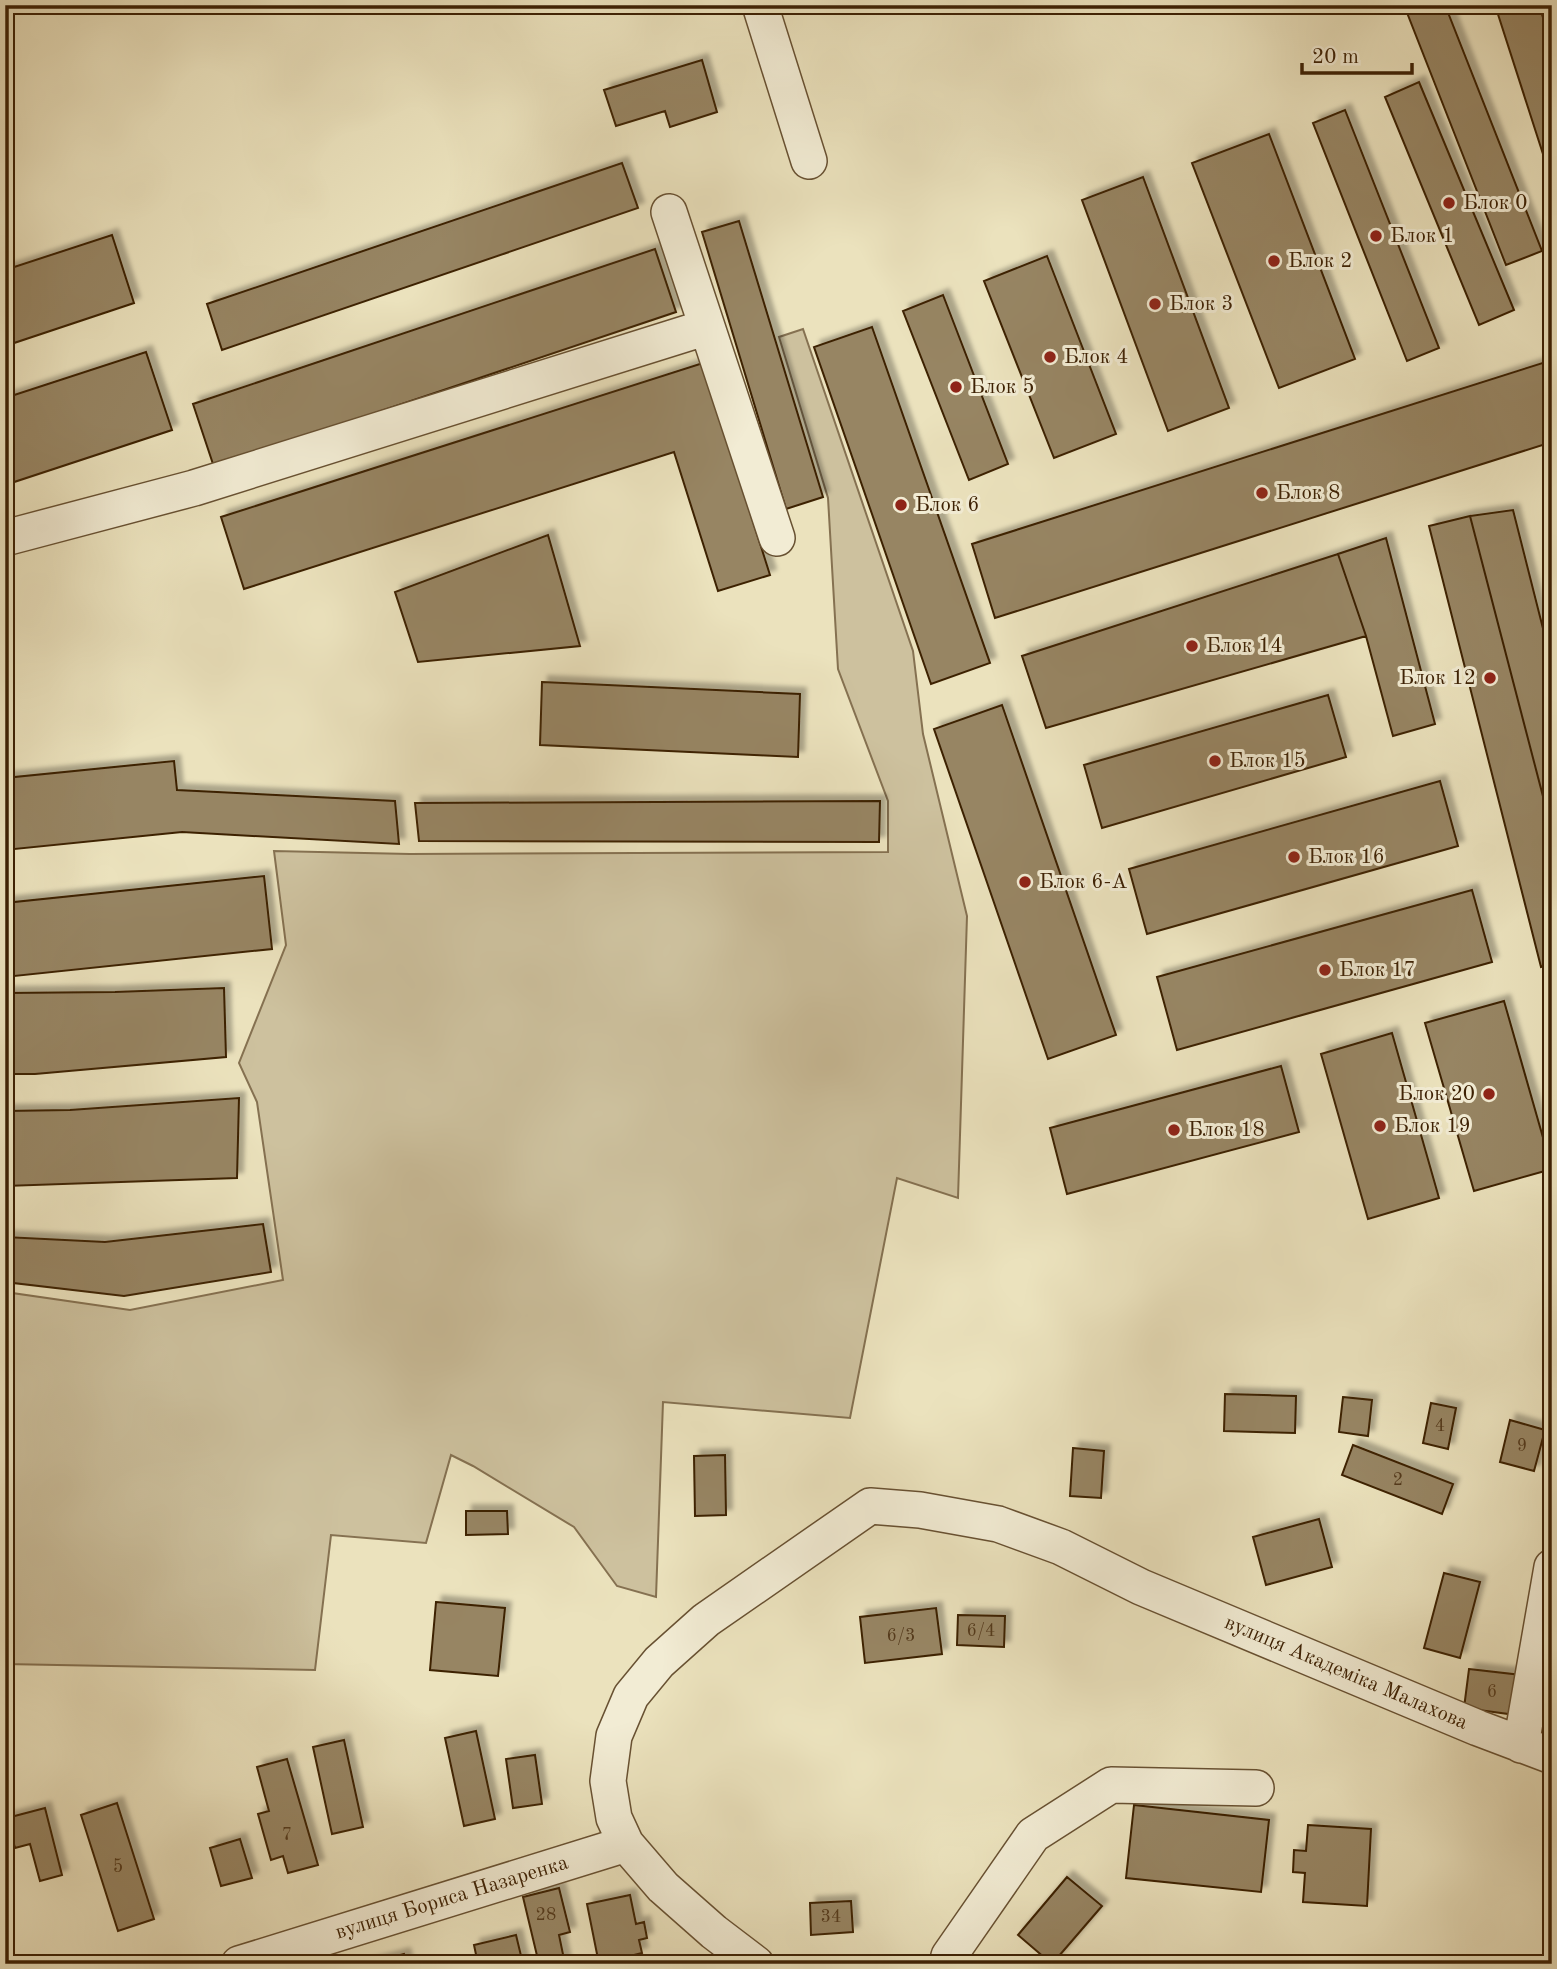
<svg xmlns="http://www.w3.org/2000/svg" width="1557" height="1969" viewBox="0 0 1557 1969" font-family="'Old Standard TT',serif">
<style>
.green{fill:#cdc19e;stroke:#857151;stroke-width:2}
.building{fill:#978564;stroke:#3d2104;stroke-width:2;filter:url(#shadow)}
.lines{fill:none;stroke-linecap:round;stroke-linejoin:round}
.minor-casing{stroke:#685132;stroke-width:38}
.minor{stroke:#f2ecd4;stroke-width:35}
.poi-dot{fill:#8f2418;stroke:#f2ecd4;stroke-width:2.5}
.labels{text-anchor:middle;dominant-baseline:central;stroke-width:6;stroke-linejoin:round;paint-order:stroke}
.number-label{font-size:18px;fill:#543a1c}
.poi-label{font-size:21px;fill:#3d2104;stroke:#f2ecd4;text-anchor:start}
.street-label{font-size:21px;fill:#3d2104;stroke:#f2ecd4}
</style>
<defs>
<filter id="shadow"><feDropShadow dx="6" dy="-6" stdDeviation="2" flood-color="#0004"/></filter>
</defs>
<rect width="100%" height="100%" fill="#ebe2bd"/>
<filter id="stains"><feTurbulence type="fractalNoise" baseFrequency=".00286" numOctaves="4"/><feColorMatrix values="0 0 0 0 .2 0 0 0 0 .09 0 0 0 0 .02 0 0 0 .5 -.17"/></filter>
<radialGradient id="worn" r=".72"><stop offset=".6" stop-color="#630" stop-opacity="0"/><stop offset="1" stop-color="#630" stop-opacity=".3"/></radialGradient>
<path class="green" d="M 803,329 L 913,651 L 923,734 L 967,916 L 958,1198 L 897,1178 L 850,1418 L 663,1402 L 656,1597 L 617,1586 L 574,1527 L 473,1466 L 451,1455 L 426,1543 L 331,1535 L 315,1670 L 5,1664 L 5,1292 L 130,1310 L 283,1280 L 257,1102 L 239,1063 L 286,945 L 274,851 L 410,854 L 888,852 L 888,801 L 838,669 L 828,498 L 779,337 Z"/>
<path class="building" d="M 1404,5 L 1445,5 L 1542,251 L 1506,265 Z
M 1495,5 L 1539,5 L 1552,46 L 1552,182 Z
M 702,60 L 717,112 L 670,127 L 665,111 L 616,126 L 604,90 Z
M 1419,82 L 1514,310 L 1479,325 L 1385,97 Z
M 1345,110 L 1439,348 L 1407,361 L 1313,123 Z
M 1269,134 L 1355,359 L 1279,388 L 1192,163 Z
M 622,163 L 638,208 L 222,350 L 207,304 Z
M 1143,177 L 1229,408 L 1168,431 L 1082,200 Z
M 739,221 L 823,497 L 786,509 L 702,232 Z
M 112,235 L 134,303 L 5,346 L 5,270 Z
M 655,249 L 676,312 L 214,467 L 193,404 Z
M 1047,256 L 1116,434 L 1054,458 L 984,281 Z
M 943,295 L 1008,464 L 969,480 L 903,311 Z
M 872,327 L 990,663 L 931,684 L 814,347 Z
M 146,352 L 172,430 L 5,485 L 5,398 Z
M 1552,360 L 1552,442 L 995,618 L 972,544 Z
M 703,363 L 770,575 L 718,591 L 674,452 L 244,589 L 221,517 Z
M 1552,491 L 1552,525 L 1544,494 Z
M 1513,510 L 1552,664 L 1552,831 L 1470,516 Z
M 1470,516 L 1552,831 L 1552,964 L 1541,967 L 1429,526 Z
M 548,535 L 580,646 L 418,662 L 395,592 Z
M 1386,538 L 1435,724 L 1393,736 L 1366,636 L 1338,554 Z
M 1338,554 L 1366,636 L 1046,728 L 1022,656 Z
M 542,682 L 800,694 L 798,757 L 540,745 Z
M 1328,695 L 1346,757 L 1102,828 L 1084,765 Z
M 1002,705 L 1116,1035 L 1048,1059 L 934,729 Z
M 174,761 L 177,790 L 395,801 L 399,844 L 182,832 L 5,850 L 5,778 Z
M 1440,781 L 1458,846 L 1147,934 L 1129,869 Z
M 880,801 L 879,842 L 419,841 L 415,803 Z
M 264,876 L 272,949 L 5,977 L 5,903 Z
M 1472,890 L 1492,962 L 1177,1050 L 1157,977 Z
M 224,988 L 226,1057 L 35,1074 L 5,1074 L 5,993 L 115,992 Z
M 1504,1001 L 1552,1169 L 1474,1191 L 1425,1023 Z
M 1392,1033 L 1439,1198 L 1368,1219 L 1321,1054 Z
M 1281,1066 L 1299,1132 L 1067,1194 L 1050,1128 Z
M 239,1098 L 237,1178 L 5,1186 L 5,1111 L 70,1110 Z
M 263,1224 L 271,1272 L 124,1296 L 5,1282 L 5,1237 L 105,1242 Z
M 1225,1394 L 1296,1396 L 1295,1433 L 1224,1431 Z
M 1343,1397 L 1372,1400 L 1368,1436 L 1339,1432 Z
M 1431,1403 L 1456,1408 L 1448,1449 L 1423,1443 Z
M 1510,1420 L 1545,1430 L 1534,1471 L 1500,1462 Z
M 1353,1445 L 1453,1484 L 1442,1514 L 1342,1475 Z
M 1073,1448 L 1104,1451 L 1101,1498 L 1070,1496 Z
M 725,1455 L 726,1515 L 695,1516 L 694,1456 Z
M 466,1511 L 507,1511 L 508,1534 L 466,1535 Z
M 1319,1519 L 1332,1567 L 1266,1585 L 1253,1537 Z
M 1444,1573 L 1480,1582 L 1460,1658 L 1424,1648 Z
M 436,1602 L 505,1608 L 498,1676 L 430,1670 Z
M 936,1608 L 942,1654 L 865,1663 L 860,1617 Z
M 958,1615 L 1005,1616 L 1004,1647 L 957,1645 Z
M 1469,1669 L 1521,1675 L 1516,1715 L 1464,1708 Z
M 476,1731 L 495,1819 L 464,1826 L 445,1738 Z
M 344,1740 L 363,1827 L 332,1834 L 313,1747 Z
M 535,1755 L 542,1804 L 513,1808 L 506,1759 Z
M 287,1759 L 318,1865 L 288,1873 L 283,1856 L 271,1860 L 258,1814 L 269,1811 L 257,1767 Z
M 117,1803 L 154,1919 L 118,1931 L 81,1815 Z
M 1134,1805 L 1269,1820 L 1261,1892 L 1126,1878 Z
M 45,1808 L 62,1875 L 40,1881 L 30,1844 L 15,1848 L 7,1818 Z
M 1308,1825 L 1371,1829 L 1367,1906 L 1303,1902 L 1305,1873 L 1293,1872 L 1294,1850 L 1306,1851 Z
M 240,1839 L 252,1878 L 221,1886 L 210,1848 Z
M 1067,1877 L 1102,1906 L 1052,1964 L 1018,1935 Z
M 559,1888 L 570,1932 L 559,1935 L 565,1964 L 539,1964 L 523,1897 Z
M 630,1895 L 636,1924 L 644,1922 L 647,1938 L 639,1940 L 642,1953 L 630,1956 L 632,1964 L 599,1964 L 587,1904 Z
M 851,1901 L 853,1932 L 811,1935 L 810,1903 Z
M 516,1935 L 523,1964 L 478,1964 L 474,1945 Z
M 404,1954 L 407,1964 L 367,1964 Z"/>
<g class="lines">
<g class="minor-casing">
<path id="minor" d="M 760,5 L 809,161
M 669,212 L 777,538
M 5,538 L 194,488 L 707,327
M 1521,1745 L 1552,1567
M 239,1964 L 626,1844
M 756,1964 L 714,1932 L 663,1887 L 626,1844 L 614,1818 L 608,1781 L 614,1736 L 631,1696 L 659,1662 L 706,1620 L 870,1506 L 920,1510 L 998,1524 L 1061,1547 L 1141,1587 L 1478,1728 L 1552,1756
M 947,1964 L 949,1956 L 1033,1835 L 1111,1785 L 1256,1788"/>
</g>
<use href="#minor" class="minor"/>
</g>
<g class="poi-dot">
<circle cx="1449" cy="203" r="7"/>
<circle cx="1376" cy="236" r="7"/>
<circle cx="1274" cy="261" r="7"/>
<circle cx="1155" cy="304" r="7"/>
<circle cx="1050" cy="357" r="7"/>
<circle cx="956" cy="387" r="7"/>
<circle cx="1262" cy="493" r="7"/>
<circle cx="901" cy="505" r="7"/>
<circle cx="1192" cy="646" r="7"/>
<circle cx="1490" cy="678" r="7"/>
<circle cx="1215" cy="761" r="7"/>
<circle cx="1294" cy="857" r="7"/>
<circle cx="1025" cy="882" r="7"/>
<circle cx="1325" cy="970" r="7"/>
<circle cx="1489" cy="1094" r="7"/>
<circle cx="1380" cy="1126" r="7"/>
<circle cx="1174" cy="1130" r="7"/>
</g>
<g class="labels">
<g class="number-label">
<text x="1440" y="1426">4</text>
<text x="1522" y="1446">9</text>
<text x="1398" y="1480">2</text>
<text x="981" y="1631">6/4</text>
<text x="901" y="1636">6/3</text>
<text x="1492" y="1692">6</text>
<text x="287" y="1835">7</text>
<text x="118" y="1867">5</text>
<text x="546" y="1915">28</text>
<text x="831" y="1917">34</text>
</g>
<g class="poi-label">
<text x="1463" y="203">Блок 0</text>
<text x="1390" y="236">Блок 1</text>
<text x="1288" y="261">Блок 2</text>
<text x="1169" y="304">Блок 3</text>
<text x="1064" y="357">Блок 4</text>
<text x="970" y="387">Блок 5</text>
<text x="1276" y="493">Блок 8</text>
<text x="915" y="505">Блок 6</text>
<text x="1206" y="646">Блок 14</text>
<text x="1476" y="678" text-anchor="end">Блок 12</text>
<text x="1229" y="761">Блок 15</text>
<text x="1308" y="857">Блок 16</text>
<text x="1039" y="882">Блок 6-А</text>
<text x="1339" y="970">Блок 17</text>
<text x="1475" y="1094" text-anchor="end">Блок 20</text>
<text x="1394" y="1126">Блок 19</text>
<text x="1188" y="1130">Блок 18</text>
</g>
<g class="street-label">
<text transform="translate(1346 1673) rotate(23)">вулиця Академіка Малахова</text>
<text transform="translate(452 1898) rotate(-17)">вулиця Бориса Назаренка</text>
</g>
</g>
<rect width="1557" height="1969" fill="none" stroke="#ebe2bd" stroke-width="28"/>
<rect x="7" y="7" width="1543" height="1955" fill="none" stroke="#3d2104" stroke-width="3.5"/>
<rect x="14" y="14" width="1529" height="1941" fill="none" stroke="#3d2104" stroke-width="2"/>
<path d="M1302 63v10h110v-10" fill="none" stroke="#3d2104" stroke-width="3.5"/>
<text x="1312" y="63" font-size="21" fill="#3d2104" stroke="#f2ecd4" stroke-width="5" paint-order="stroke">20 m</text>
<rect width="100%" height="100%" filter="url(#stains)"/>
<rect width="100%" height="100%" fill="url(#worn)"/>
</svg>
